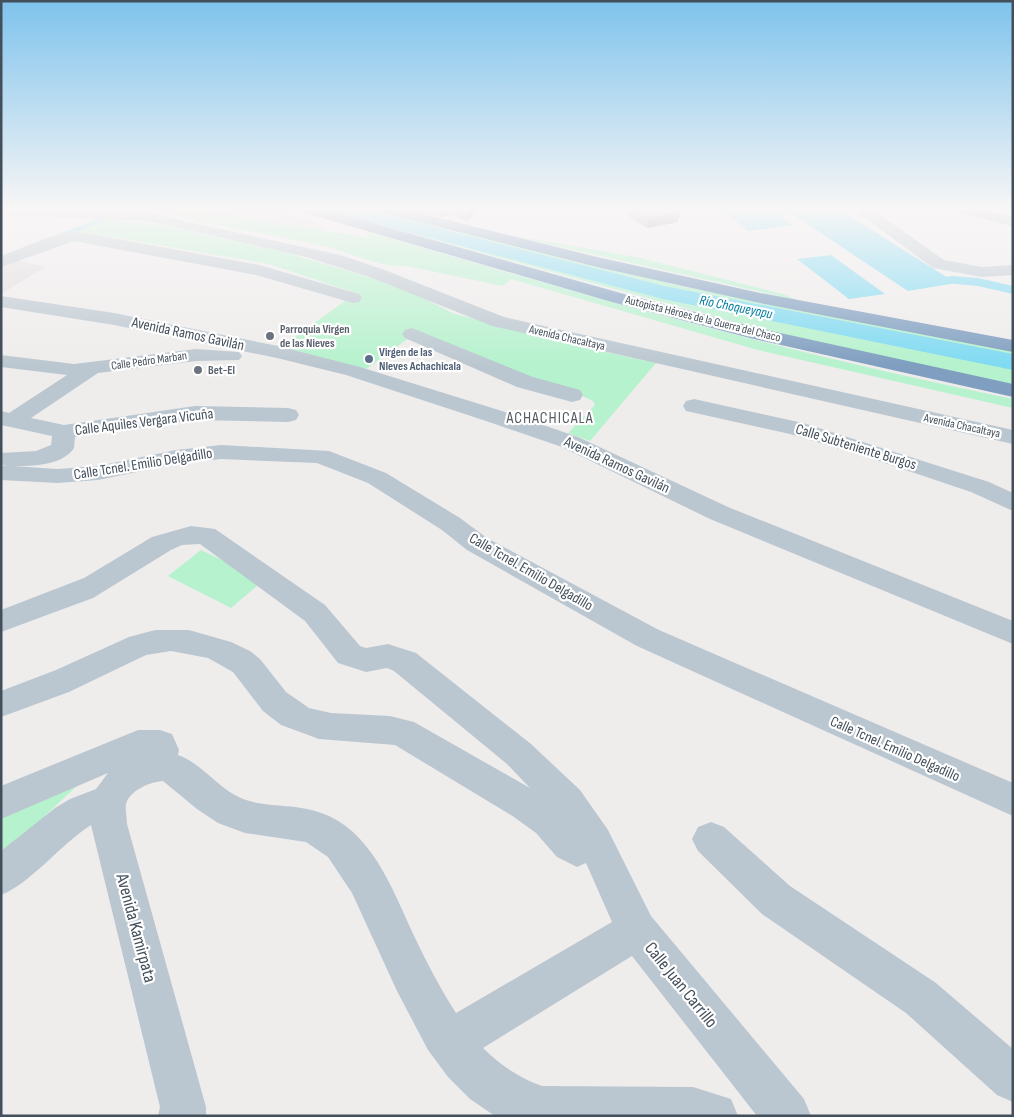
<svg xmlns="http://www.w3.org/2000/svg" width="1014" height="1117" viewBox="0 0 1014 1117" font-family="'Sofia Sans Condensed',sans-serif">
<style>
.education{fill:#e0ddde}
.green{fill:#b5f2cd}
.water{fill:#7fdaf2}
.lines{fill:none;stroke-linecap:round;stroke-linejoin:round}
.stream{stroke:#7fdaf2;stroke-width:4}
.canal{fill:#7fdaf2;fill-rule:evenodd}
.river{fill:#7fdaf2;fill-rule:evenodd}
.minor{fill:#bbc7d0;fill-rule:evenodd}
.major{fill:#a9bbce;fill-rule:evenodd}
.highway{fill:#7f9ec0;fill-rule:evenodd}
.wall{fill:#abafb5}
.shaded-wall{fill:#8b8e94}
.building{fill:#c7cbd3;stroke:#8b8e94}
.worship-dot{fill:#6b7280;stroke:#fff;stroke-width:2}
.service-dot{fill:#5c6f8a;stroke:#fff;stroke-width:2}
.labels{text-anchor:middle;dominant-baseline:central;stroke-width:4.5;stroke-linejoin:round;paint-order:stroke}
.far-street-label{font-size:12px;fill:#434f5b;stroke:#fff}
.far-worship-label{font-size:12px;font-weight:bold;fill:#5b616d;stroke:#fff;text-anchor:start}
.far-service-label{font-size:12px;font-weight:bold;fill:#4e5e75;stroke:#fff;text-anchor:start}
.far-water-label{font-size:14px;font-style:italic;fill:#037ea0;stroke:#fff}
.street-label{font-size:15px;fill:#434f5b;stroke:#fff}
.neighbourhood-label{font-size:16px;letter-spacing:1px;fill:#585c62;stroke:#fff}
.near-street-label{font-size:18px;fill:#434f5b;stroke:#fff}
</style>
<rect width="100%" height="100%" fill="#efecec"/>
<path class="education" d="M 200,210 L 283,210 L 314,220 L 328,231 Z
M 10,259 L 45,267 L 1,294 L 1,263 Z"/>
<path class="green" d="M 157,210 L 200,210 L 369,238 L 365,231 C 579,294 794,355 1013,399 L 1013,408 L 758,350 L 511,279 L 503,286 L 406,266 C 378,267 352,253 325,246 C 269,233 212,227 157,210 Z
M 325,210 L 338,210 L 662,296 L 1013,365 L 1013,385 L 765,330 Z
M 360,210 L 375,210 L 682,286 L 1013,351 L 1013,357 L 668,289 Z
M 98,218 L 160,225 L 280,251 L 403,287 L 452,313 L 582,347 L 656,363 L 590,441 L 568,433 L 595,405 L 593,401 L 574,392 L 529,380 L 416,333 L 366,369 L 281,347 L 356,293 L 269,264 L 83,232 L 63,236 L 17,251 Z
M 503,234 L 636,257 L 783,294 L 797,300 Z
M 201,550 L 264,580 L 231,608 L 168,576 Z
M 111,754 L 1,857 L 1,809 Z"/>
<path class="water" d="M 722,210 L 772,210 L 793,225 L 748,231 Z
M 786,210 L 840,210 L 956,283 L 908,291 Z
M 831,255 L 885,294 L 849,299 L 797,259 Z"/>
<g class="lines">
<path class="stream" d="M 63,235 L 104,219"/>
<path class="canal" d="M 951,276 L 978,278 L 1013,286 L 1013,294 L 978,286 L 946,283 L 945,280 L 946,277 Z"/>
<path class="river" d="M 337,210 L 368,210 L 664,286 L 1013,354 L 1013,370 L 663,299 L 339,214 Z"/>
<path class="minor" d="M 1,210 L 145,210 L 183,221 L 340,255 L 382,269 L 504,317 L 1013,430 L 1013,444 L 492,326 L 370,277 L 306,257 L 149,221 L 9,215 Z
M 855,210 L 873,210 L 944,260 L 982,267 L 1013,265 L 1013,275 L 982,277 L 933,268 Z
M 74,231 L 259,265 L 359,294 L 362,298 L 359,302 L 353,303 L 256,275 L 74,241 L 1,267 L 1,256 L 47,238 Z
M 1,296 L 114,313 L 278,346 L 360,367 L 502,411 L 578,437 L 728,507 L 1013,621 L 1013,644 L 710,519 L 562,447 L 486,421 L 346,375 L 277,358 L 114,325 L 1,307 Z
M 412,328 L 533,377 L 580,390 L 583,395 L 580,400 L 572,402 L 517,387 L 405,338 L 402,334 L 405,330 Z
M 196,349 L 239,352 L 242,356 L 239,360 L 196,361 L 98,373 L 31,418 L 64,425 L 195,406 L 288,408 L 296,410 L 299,415 L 296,420 L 288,422 L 195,420 L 75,437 L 74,448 C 62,466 32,466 13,466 L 57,469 L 98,466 L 176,450 L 221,445 L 329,451 L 386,473 L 460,518 L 487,538 L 659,630 L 1013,783 L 1013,816 L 637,646 L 467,550 L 442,530 L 368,483 L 317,463 L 221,459 L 176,464 L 98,480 L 57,483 L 1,480 L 1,466 L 7,466 L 1,465 L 1,453 L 36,451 L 51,445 L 52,436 L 1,425 L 1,411 L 9,413 L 67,375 L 1,367 L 1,355 L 74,364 Z
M 694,399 L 803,423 L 989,482 L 1013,493 L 1013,511 L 971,492 L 870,458 L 790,434 L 686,411 L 683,406 L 686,401 Z
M 191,526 L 215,529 L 325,605 L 360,646 L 366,648 L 388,644 L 416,653 L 531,744 L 580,790 L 608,830 L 651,916 L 804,1099 L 811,1116 L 757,1116 L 632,956 L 483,1048 C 501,1065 518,1078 542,1086 L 693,1087 L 731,1099 L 738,1116 L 495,1116 L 470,1099 L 448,1077 L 428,1050 L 397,991 L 352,893 L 328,857 L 306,842 L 245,833 L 218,823 L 197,809 L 163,781 C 150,782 130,790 126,804 C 125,809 127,818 127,824 L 206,1107 L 206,1116 L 158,1116 L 160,1107 L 91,825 C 61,844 31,883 1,895 L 1,851 L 55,808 L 70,799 L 96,789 L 108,773 L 1,819 L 1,786 L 138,730 L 160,730 L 172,734 L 179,750 L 178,755 C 203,764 218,789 243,799 C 270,809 298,802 329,816 C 376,838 395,896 416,940 C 428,965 441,990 456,1013 L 612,922 L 586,863 L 577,867 L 557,857 L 536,833 L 514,817 L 395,745 L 319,739 L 281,725 L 263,711 L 233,672 L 208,658 L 171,651 L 146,655 L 69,692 L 1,717 L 1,691 L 56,670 L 129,637 L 155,630 L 189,630 L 231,642 L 250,651 L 260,659 L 286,692 L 309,708 L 331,713 L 390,716 L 414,722 L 530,788 L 507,764 L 394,671 L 387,668 L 366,672 L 338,663 L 305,621 L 200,544 L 182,545 L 171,550 L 93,598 L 1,632 L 1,610 L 84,578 L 152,537 Z
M 711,822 L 724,827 L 790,886 L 936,983 L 1013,1049 L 1013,1102 L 997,1095 L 906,1013 L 762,914 L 698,851 L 692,839 L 698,827 Z"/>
<path class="major" d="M 955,210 L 984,210 L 1013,216 L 1013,226 L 958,213 Z"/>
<path class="highway" d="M 302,210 L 327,210 L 624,294 L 758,328 L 1013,384 L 1013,397 L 750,338 L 612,302 L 305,213 Z
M 381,210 L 407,210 L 597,257 L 760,293 L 1013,340 L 1013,352 L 760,303 L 597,267 L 384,213 Z"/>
</g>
<path class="wall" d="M 410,210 L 478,210 L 467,221 L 450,214 L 442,217 Z
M 630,210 L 676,210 L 680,212 L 678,222 L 647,228 L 629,217 Z"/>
<path class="shaded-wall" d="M 441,210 L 450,210 L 450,214 L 442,217 Z
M 468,210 L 478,210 L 467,221 L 467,211 Z
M 680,212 L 678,222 L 647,228 L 648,218 Z"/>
<path class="building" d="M 635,210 L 676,210 L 680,212 L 648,218 Z"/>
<linearGradient id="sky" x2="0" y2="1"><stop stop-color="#7ec3ec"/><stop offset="0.57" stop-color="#f8f6f6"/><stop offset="1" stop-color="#f8f6f6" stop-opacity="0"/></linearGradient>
<rect width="1014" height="366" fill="url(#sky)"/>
<g class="worship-dot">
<circle cx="270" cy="336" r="5"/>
<circle cx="198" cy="370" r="5"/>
</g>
<circle class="service-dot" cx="369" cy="359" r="5"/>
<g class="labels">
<g class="far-street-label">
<text transform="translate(703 319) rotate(14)">Autopista Héroes de la Guerra del Chaco</text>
<text transform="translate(567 338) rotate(13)">Avenida Chacaltaya</text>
<text transform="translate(149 361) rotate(-8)">Calle Pedro Marban</text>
<text transform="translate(962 426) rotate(12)">Avenida Chacaltaya</text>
</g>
<g class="far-worship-label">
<text x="280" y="329">Parroquia Virgen<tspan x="280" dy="14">de las Nieves</tspan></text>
<text x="208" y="370">Bet-El</text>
</g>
<g class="far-service-label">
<text x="379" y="352">Virgen de las<tspan x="379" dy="14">NIeves Achachicala</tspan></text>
</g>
<g class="far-water-label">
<text transform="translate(736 307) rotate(11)">Río Choqueyapu</text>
</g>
<g class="street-label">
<text transform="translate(188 334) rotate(12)">Avenida Ramos Gavilán</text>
<text transform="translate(144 422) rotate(-7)">Calle Aquiles Vergara Vicuña</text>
<text transform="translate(856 447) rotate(17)">Calle Subteniente Burgos</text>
<text transform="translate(143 464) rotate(-9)">Calle Tcnel. Emilio Delgadillo</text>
<text transform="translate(617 465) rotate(25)">Avenida Ramos Gavilán</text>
<text transform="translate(531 572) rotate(30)">Calle Tcnel. Emilio Delgadillo</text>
<text transform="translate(895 749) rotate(24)">Calle Tcnel. Emilio Delgadillo</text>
</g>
<g class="neighbourhood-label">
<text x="550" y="418">ACHACHICALA</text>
</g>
<g class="near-street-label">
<text transform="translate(136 928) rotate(75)">Avenida Kamirpata</text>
<text transform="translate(681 985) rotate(51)">Calle Juan Carrillo</text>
</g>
</g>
<rect width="1014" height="1117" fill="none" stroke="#434f5b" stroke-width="5"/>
</svg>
